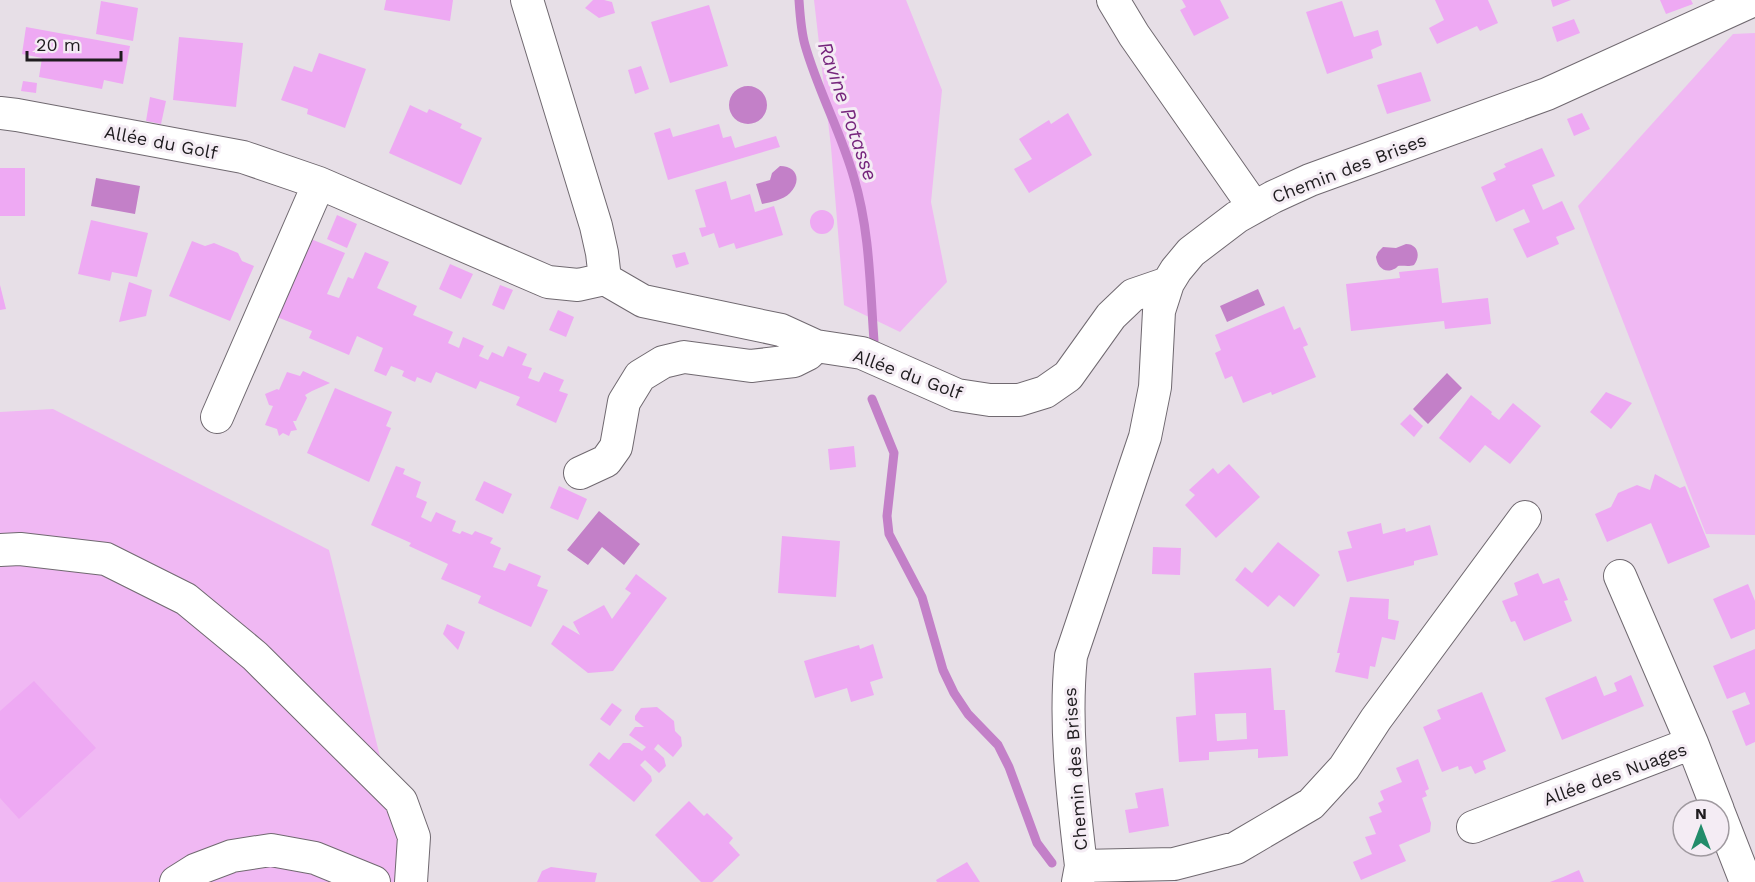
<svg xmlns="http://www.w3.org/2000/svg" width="1755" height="882" viewBox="0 0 1755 882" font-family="'Work Sans',sans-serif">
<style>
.green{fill:#f0b8f3}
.water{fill:#c380c8}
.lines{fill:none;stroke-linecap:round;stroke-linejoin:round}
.stream{stroke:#c380c8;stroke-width:9}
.building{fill:#eea9f3;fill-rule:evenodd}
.street-casing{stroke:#706970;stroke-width:34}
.street{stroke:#fff;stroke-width:32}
.labels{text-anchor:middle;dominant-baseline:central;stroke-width:6;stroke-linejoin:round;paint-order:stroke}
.street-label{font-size:18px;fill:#1f1c1f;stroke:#f4ecf4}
.water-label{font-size:20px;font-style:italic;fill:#75257c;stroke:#f4ecf4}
</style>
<rect width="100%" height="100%" fill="#e7dfe7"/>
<path class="green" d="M 814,0 L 906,0 L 942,90 L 931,202 L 947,282 L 900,332 L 844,305 L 831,147 Z
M 1755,33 L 1755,535 L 1706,534 L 1578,206 L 1733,34 Z
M 53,409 L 329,550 L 411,882 L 0,882 L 0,412 Z"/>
<path class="water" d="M729 105a19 19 0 1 1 38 0a19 19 0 1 1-38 0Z
M 780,166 C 797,166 802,181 790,193 C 783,200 771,202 762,204 L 756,184 L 770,180 L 772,173 Z
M 96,178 L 140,186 L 135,214 L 91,206 Z
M 1406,244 C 1418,244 1421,256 1414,265 C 1408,267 1403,265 1398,266 C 1397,267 1395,269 1394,269 C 1384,274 1377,266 1376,257 L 1378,252 L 1383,247 L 1396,248 Z
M 1258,289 L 1265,305 L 1227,322 L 1220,306 Z
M 1447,373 L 1462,388 L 1428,424 L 1413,409 Z
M 599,511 L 640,544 L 624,565 L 602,547 L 588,565 L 567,550 Z"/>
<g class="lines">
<path class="stream" d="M 799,0 C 800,15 801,31 805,45 C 818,91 841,132 854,178 C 870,231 870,287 874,341
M 872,399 L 894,453 L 887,516 L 889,534 L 922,597 L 943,670 L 954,693 L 968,714 L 998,745 L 1009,767 L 1037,843 L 1052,863"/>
</g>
<path class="building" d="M 386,0 L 453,0 L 450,21 L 384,10 Z
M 593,0 L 604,0 L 612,2 L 615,13 L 599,18 L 585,8 Z
M 1182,0 L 1220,0 L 1229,18 L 1194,36 L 1180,10 L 1186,7 Z
M 1435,0 L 1488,0 L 1498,23 L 1480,31 L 1477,26 L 1437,44 L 1429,28 L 1444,20 Z
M 1551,0 L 1571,0 L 1553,7 Z
M 1660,0 L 1691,0 L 1693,4 L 1666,14 Z
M 101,1 L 138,8 L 133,41 L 96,34 Z
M 1342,1 L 1354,37 L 1378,30 L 1382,45 L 1371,50 L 1373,58 L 1327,74 L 1306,12 Z
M 709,5 L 728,66 L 670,83 L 651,22 Z
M 1574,19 L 1580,33 L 1557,42 L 1552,27 Z
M 26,27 L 130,46 L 123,84 L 104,80 L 102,89 L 39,77 L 42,58 L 22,54 Z
M 179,37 L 243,43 L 236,107 L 173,100 Z
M 319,53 L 366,69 L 345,128 L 307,114 L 308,109 L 281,100 L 294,66 L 312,72 Z
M 641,66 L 649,89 L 635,94 L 628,70 Z
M 1421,72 L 1431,101 L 1387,114 L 1377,85 Z
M 23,81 L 37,83 L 36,93 L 21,91 Z
M 150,97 L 166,101 L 161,124 L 146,121 Z
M 410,105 L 427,113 L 429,109 L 462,124 L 460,128 L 482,138 L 461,185 L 389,153 Z
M 1068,113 L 1092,155 L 1029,193 L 1014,169 L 1032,159 L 1019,139 L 1049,120 L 1051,124 Z
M 1582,113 L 1590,129 L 1574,136 L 1567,119 Z
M 719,124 L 723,138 L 731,136 L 735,148 L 776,136 L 780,147 L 668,180 L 654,133 L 670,128 L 673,137 Z
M 1542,148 L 1555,176 L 1532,185 L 1543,210 L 1562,201 L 1575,229 L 1556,237 L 1559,244 L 1527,258 L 1513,229 L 1530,222 L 1524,209 L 1496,222 L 1481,187 L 1496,180 L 1493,173 L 1506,167 L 1504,164 Z
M 0,168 L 25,168 L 25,216 L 0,216 Z
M 726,181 L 731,200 L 750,194 L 755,212 L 774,206 L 783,235 L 736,249 L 734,243 L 719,248 L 714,233 L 702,237 L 699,228 L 706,227 L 695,190 Z
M810 222a12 12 0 1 1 24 0a12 12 0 1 1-24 0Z
M 337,215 L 357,224 L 347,248 L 327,239 Z
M 91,220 L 148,233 L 137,277 L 112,272 L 110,281 L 78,274 Z
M 306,237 L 345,253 L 327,294 L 339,298 L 348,277 L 353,279 L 365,252 L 389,262 L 377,288 L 417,306 L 413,315 L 453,332 L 448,343 L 459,348 L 463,337 L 484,346 L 479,356 L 488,360 L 492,352 L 503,357 L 508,346 L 527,354 L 522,365 L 532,368 L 528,378 L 539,382 L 544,372 L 564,380 L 559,391 L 568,394 L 556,423 L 516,405 L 520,397 L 480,381 L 476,389 L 436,372 L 431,383 L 417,377 L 415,382 L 402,376 L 404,371 L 391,366 L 386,376 L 374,371 L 383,348 L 357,336 L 349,355 L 309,338 L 312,331 L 272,315 Z
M 192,241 L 205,246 L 214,243 L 238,253 L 242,261 L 254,266 L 230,321 L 169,296 Z
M 685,252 L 689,264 L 676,268 L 672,255 Z
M 450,264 L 473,274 L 461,299 L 439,289 Z
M 1438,268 L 1442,303 L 1488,298 L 1491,324 L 1445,329 L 1444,321 L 1351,331 L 1346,284 L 1400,278 L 1399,272 Z
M 129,282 L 152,290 L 146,316 L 119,322 Z
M 0,285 L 6,309 L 0,310 Z
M 500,285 L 513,290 L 504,310 L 492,305 Z
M 1284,306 L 1294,330 L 1300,327 L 1308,345 L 1303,347 L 1316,377 L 1272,395 L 1271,392 L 1243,403 L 1232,376 L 1225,379 L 1215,353 L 1221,350 L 1215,335 Z
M 558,310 L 574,317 L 566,337 L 549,330 Z
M 303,371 L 330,383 L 312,391 L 305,395 L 307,398 L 296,421 L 293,421 L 297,430 L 291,431 L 289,436 L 283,433 L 279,436 L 277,429 L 265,425 L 273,406 L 269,405 L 265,394 L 277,389 L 279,390 L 287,372 L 300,376 Z
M 335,388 L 392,412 L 386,426 L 391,428 L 369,482 L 307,453 Z
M 1606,392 L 1632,403 L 1611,429 L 1590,412 Z
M 1471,395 L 1492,412 L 1491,414 L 1499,420 L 1513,403 L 1541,426 L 1510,464 L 1485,445 L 1470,463 L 1439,438 Z
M 1410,414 L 1423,426 L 1414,437 L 1400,424 Z
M 854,446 L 856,467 L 830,470 L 828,449 Z
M 1229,464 L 1260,497 L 1216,538 L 1185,505 L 1195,495 L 1189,490 L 1213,468 L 1218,474 Z
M 396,466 L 405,469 L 403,474 L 421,482 L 416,497 L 427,502 L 421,517 L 431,522 L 436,512 L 456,521 L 452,531 L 460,534 L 462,531 L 472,535 L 475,531 L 493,538 L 490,543 L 501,548 L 493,567 L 505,571 L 509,563 L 541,576 L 537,586 L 548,590 L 531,627 L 478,603 L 481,596 L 441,579 L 448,564 L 409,546 L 411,543 L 371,525 Z
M 1655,474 L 1680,488 L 1685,486 L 1710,547 L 1668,564 L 1651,523 L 1607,542 L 1595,514 L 1611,507 L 1618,493 L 1637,485 L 1650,490 Z
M 484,481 L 512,494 L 503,514 L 475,500 Z
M 559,486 L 587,499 L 578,520 L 550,508 Z
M 1381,523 L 1383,534 L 1405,528 L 1406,532 L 1430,525 L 1438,555 L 1414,561 L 1414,565 L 1347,582 L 1338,551 L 1352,548 L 1347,532 Z
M 782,536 L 840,541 L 836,597 L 778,593 Z
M 1278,542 L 1320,575 L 1294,607 L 1279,595 L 1268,607 L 1235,580 L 1245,567 L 1252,573 Z
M 1153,547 L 1181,548 L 1180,575 L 1152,574 Z
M 1538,573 L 1543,584 L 1559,578 L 1568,600 L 1564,601 L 1572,621 L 1524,641 L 1515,621 L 1511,622 L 1502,601 L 1518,595 L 1514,583 Z
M 636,574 L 667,598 L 613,671 L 588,673 L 551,644 L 563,625 L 580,635 L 573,622 L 604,605 L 612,619 L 631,593 L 625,589 Z
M 1748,584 L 1755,601 L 1755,629 L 1731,639 L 1713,599 Z
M 1350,597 L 1389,599 L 1388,619 L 1399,621 L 1395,640 L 1382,637 L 1375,667 L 1370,666 L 1368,679 L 1335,672 L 1340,653 L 1337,653 Z
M 447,624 L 465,632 L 458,650 L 443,634 Z
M 873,644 L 883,678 L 870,682 L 874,695 L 851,702 L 847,688 L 815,698 L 804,661 L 859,645 L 860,649 Z
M 1755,649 L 1755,742 L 1746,746 L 1732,711 L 1750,704 L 1745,692 L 1727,699 L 1713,666 Z
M 1271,668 L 1274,710 L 1285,710 L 1288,756 L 1258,758 L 1258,749 L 1209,752 L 1209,760 L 1179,762 L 1176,717 L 1196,715 L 1194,673 ZM 1246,713 L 1247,739 L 1217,741 L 1215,714 Z
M 1631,675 L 1644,706 L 1562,740 L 1545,698 L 1596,676 L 1604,696 L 1617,691 L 1614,683 Z
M 34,681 L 96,748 L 19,819 L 0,798 L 0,711 Z
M 1482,692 L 1506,751 L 1483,761 L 1486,769 L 1475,774 L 1471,766 L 1459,770 L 1458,766 L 1442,772 L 1423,727 L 1441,719 L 1437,710 Z
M 612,703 L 622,710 L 610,726 L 600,719 Z
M 657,707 L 674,721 L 675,731 L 681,737 L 682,746 L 673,757 L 658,744 L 654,749 L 664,758 L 666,766 L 659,773 L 645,760 L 640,765 L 651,776 L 652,781 L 634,802 L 589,765 L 599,752 L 609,760 L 623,743 L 630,743 L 642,751 L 646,747 L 629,735 L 635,727 L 644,727 L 635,720 L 635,716 L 641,708 Z
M 1418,759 L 1429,789 L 1425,791 L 1427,796 L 1422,798 L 1431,823 L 1430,832 L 1399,845 L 1406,861 L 1361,880 L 1353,862 L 1372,854 L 1365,837 L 1376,834 L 1369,817 L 1382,812 L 1378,803 L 1384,800 L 1380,791 L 1402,782 L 1396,768 Z
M 1163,788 L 1169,826 L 1129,833 L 1125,810 L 1138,808 L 1135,793 Z
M 689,801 L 704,816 L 707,813 L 733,838 L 729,843 L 740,855 L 712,882 L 701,882 L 655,835 Z
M 967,862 L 980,882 L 937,882 L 936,880 Z
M 551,867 L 597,873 L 595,882 L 537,882 L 542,871 Z
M 1579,870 L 1584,882 L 1550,882 L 1563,877 Z"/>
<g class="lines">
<g class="street-casing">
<path id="street" d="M 527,0 L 596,226 L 602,253 L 605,279 L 643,301 L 781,330 L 816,346
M 1113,0 L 1134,35 L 1254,207
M 0,113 L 17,115 L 243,157 L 319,183 L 548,282 L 578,285 L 605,279
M 217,417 L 319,183
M 580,473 L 606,461 L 616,447 L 624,402 L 640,376 L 663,362 L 684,357 L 751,366 L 794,361 L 808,354 L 816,346 L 862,353 L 957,395 L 990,400 L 1019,400 L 1045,392 L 1068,376 L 1111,316 L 1133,295 L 1168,283
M 0,550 L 20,549 L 106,559 L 186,599 L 255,656 L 401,801 L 414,837 L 411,882
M 1620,576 L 1692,743
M 1719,813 L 1746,882
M 1473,827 L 1692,743 L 1718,810
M 1081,866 L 1174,864 L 1236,848 L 1311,804 L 1344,768 L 1376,719 L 1525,517
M 176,882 L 195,870 L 232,856 L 271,850 L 315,858 L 374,882
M 1078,882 L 1081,866 C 1073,797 1064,726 1071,656 L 1145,437 L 1155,387 L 1159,311 L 1168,283 L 1176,270 L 1191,252 L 1237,217 L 1273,197 L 1310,180 L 1547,94 L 1754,0"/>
</g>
<use href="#street" class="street"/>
</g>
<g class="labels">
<g class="street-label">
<text transform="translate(161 142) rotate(11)">Allée du Golf</text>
<text transform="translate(1349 168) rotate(-21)">Chemin des Brises</text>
<text transform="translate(908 374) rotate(20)">Allée du Golf</text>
<text transform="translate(1075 769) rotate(-94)">Chemin des Brises</text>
<text transform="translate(1615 774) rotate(-20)">Allée des Nuages</text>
</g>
<g class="water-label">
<text transform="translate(848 111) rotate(71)">Ravine Potasse</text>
</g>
</g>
<g transform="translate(1701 828)"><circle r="28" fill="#f4ecf4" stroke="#9f999f" stroke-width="1.5"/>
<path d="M0-4.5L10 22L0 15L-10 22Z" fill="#228c6a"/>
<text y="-9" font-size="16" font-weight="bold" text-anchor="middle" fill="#1f1c1f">N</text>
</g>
<path d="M27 51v9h94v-9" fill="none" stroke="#1f1c1f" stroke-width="3"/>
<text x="36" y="51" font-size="18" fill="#1f1c1f" stroke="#f4ecf4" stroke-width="4.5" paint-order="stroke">20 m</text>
</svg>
